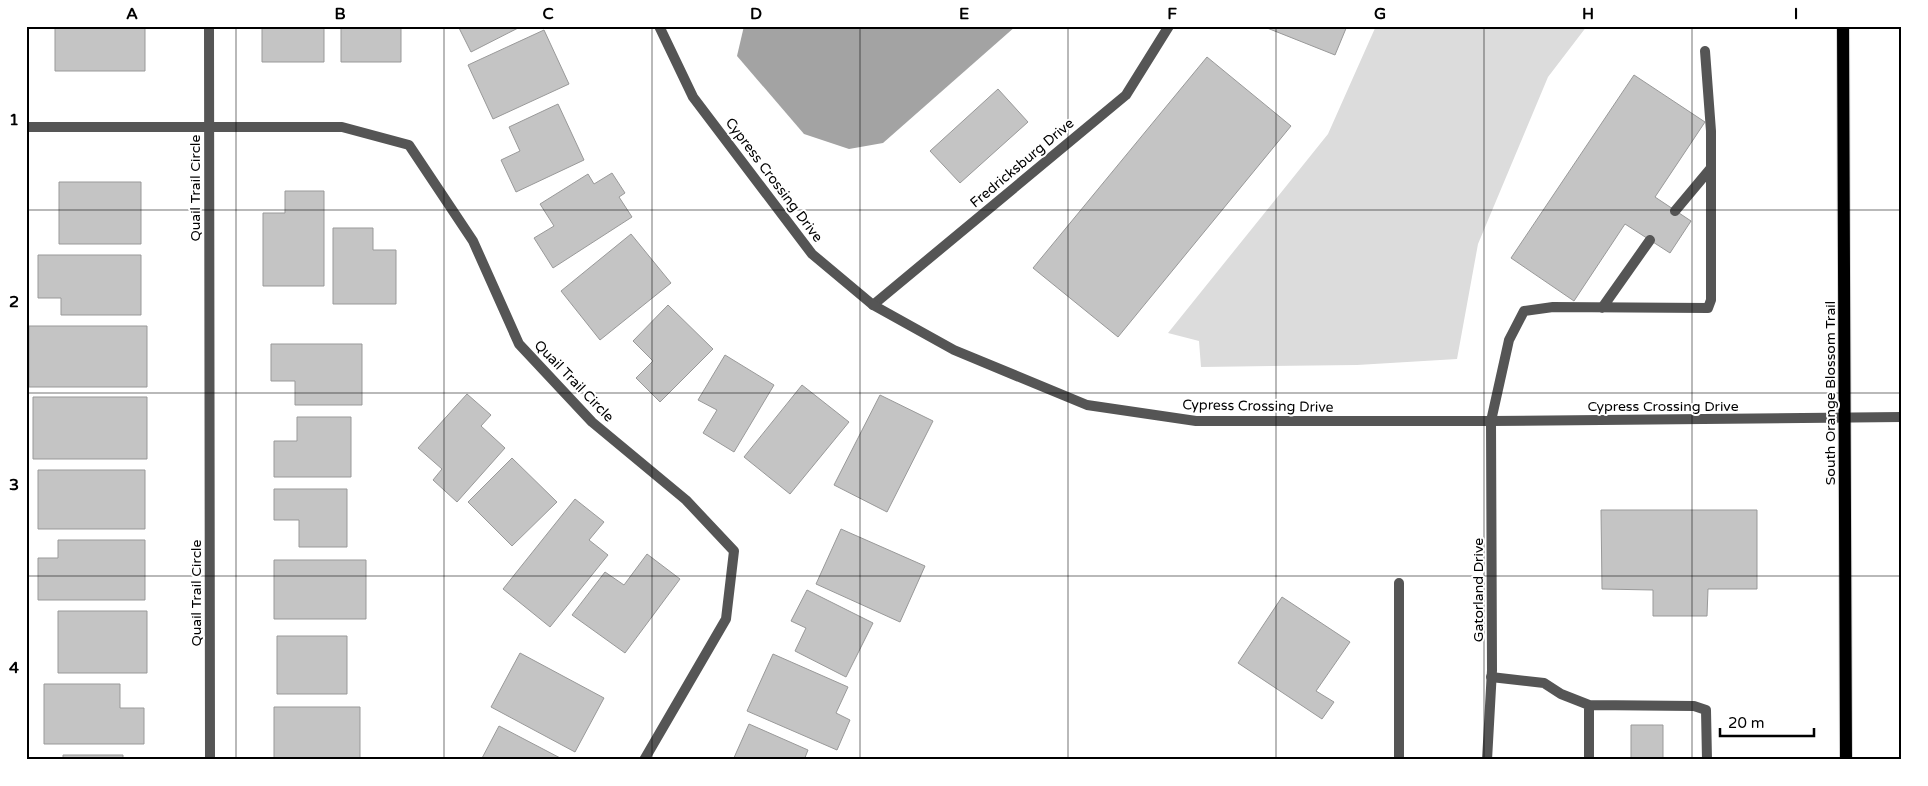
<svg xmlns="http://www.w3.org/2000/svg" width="1928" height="786" viewBox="0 0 1928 786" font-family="'Varela Round',sans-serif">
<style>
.green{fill:#dcdcdc}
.water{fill:#a3a3a3}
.building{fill:#c4c4c4;stroke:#999}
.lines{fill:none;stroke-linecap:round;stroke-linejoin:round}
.primary-casing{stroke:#dbdbdb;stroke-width:14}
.lane{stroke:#555;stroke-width:10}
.street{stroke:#555;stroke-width:10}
.primary{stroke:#000;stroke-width:12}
.grid{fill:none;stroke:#000;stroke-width:1;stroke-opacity:0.55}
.labels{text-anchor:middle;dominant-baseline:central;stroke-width:4;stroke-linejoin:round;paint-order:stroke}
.street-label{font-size:14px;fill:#000;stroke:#fff}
.neatline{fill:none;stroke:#000;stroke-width:2}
.grid-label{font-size:16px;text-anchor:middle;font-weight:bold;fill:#000}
</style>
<rect width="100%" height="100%" fill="#fff"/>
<path class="green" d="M 1376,26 L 1587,26 L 1548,77 L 1478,244 L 1457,359 L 1357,365 L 1201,367 L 1199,341 L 1168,333 L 1328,134 Z"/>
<path class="water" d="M 744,26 L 1016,26 L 883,143 L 849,149 L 804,134 L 737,56 Z"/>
<path class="building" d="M 55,26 L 145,26 L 145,71 L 55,71 Z
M 262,26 L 324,26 L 324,62 L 262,62 Z
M 341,26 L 401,26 L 401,62 L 341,62 Z
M 458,26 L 522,26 L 471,52 Z
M 1262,26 L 1347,26 L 1335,55 Z
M 544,30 L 569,84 L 493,119 L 468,65 Z
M 1207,57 L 1291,126 L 1118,337 L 1033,268 Z
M 1634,75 L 1705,122 L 1655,197 L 1691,221 L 1670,253 L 1625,224 L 1574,301 L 1511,258 Z
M 998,89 L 1028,122 L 960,183 L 930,151 Z
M 558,104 L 584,160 L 516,192 L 501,160 L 520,151 L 509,127 Z
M 612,173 L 625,193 L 619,197 L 632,217 L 553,268 L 534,238 L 554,226 L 540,204 L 588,174 L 594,184 Z
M 59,182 L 141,182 L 141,244 L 59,244 Z
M 285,191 L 324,191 L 324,286 L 263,286 L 263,213 L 285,213 Z
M 333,228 L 373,228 L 373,250 L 396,250 L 396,304 L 333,304 Z
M 631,234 L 671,283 L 600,340 L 561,291 Z
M 38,255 L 141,255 L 141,315 L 61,315 L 61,298 L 38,298 Z
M 668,305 L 713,349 L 660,402 L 636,378 L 653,361 L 633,341 Z
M 29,326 L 147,326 L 147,387 L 29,387 Z
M 271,344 L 362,344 L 362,405 L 295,405 L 295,381 L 271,381 Z
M 725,355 L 774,385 L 734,452 L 703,433 L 717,410 L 698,400 Z
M 802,385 L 849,422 L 790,494 L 744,457 Z
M 467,394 L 491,415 L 481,426 L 505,448 L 457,502 L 433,480 L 442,469 L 418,448 Z
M 880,395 L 933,421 L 887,512 L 834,485 Z
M 33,397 L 147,397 L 147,459 L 33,459 Z
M 297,417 L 351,417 L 351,477 L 274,477 L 274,441 L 297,441 Z
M 512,458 L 557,502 L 512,546 L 468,502 Z
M 38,470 L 145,470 L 145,529 L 38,529 Z
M 274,489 L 347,489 L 347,547 L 299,547 L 299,520 L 274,520 Z
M 575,499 L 604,522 L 589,540 L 608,555 L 550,627 L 503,589 Z
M 1601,510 L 1757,510 L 1757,589 L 1708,589 L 1707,616 L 1653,616 L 1653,590 L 1602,589 Z
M 841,529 L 925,566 L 900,622 L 816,584 Z
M 58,540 L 145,540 L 145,600 L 38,600 L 38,558 L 58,558 Z
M 647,554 L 680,579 L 625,653 L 572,615 L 605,572 L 624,585 Z
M 274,560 L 366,560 L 366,619 L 274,619 Z
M 807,590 L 873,623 L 846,677 L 795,651 L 806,628 L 791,621 Z
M 1282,597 L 1350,642 L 1316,691 L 1334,702 L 1322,719 L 1238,663 Z
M 58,611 L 147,611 L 147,673 L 58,673 Z
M 277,636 L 347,636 L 347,694 L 277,694 Z
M 520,653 L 604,698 L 575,752 L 491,707 Z
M 773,654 L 848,687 L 836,713 L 850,720 L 837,750 L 747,711 Z
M 44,684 L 120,684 L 120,708 L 144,708 L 144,744 L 44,744 Z
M 274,707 L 360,707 L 360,760 L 274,760 Z
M 749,724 L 808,750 L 804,760 L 733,760 Z
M 1631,725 L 1663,725 L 1663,760 L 1631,760 Z
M 499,726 L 564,760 L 481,760 Z
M 63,755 L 123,755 L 123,760 L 63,760 Z"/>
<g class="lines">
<g class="primary-casing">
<path id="primary" d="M 1843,26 L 1846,760"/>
</g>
<path class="lane" d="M 1675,211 L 1711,168
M 873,305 L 1126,95 L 1169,26
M 1602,308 L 1650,240
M 1491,421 L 1509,340 L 1524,311 L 1553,307 L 1708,308 L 1711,300 L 1711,131 L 1705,51
M 1399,583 L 1399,760
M 1491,677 L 1544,683 L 1561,694 L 1589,705 L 1694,706 L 1706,710 L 1707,760
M 1589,705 L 1589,760"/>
<path class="street" d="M 209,26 L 210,760
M 659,26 L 693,97 L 812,254 L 873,305 L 954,350 L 1087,405 L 1196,421 L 1491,421 L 1902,417
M 26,127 L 342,127 L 409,145 L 473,241 L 519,344 L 592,422 L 686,500 L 734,551 L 726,619 L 644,760
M 1487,760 L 1492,670 L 1491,421"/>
<use href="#primary" class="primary"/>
</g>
<path class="grid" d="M 236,26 L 236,760M 444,26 L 444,760M 652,26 L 652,760M 860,26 L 860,760M 1068,26 L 1068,760M 1276,26 L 1276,760M 1484,26 L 1484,760M 1692,26 L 1692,760M 26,210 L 1902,210M 26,393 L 1902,393M 26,576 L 1902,576"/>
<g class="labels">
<g class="street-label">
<text transform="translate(1022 163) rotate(-40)">Fredricksburg Drive</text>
<text transform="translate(774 180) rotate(53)">Cypress Crossing Drive</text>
<text transform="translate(195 188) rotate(-90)">Quail Trail Circle</text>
<text transform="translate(574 381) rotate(46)">Quail Trail Circle</text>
<text transform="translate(1830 393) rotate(-90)">South Orange Blossom Trail</text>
<text transform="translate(1258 406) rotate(1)">Cypress Crossing Drive</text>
<text x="1663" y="406">Cypress Crossing Drive</text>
<text transform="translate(1478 590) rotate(-90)">Gatorland Drive</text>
<text transform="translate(196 593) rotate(-90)">Quail Trail Circle</text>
</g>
</g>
<rect width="1928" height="786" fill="none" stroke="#ffffff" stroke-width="55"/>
<path d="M1720 728v8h94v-8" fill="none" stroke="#000000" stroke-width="2.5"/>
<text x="1728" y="728" font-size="15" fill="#000000" stroke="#ffffff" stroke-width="4" paint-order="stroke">20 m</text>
<rect x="28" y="28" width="1872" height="730" class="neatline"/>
<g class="grid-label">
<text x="132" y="19">A</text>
<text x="340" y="19">B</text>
<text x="548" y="19">C</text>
<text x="756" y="19">D</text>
<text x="964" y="19">E</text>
<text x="1172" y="19">F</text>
<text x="1380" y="19">G</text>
<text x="1588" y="19">H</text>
<text x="1796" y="19">I</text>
<text x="14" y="125">1</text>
<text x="14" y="307">2</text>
<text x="14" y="490">3</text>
<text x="14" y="673">4</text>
</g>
</svg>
